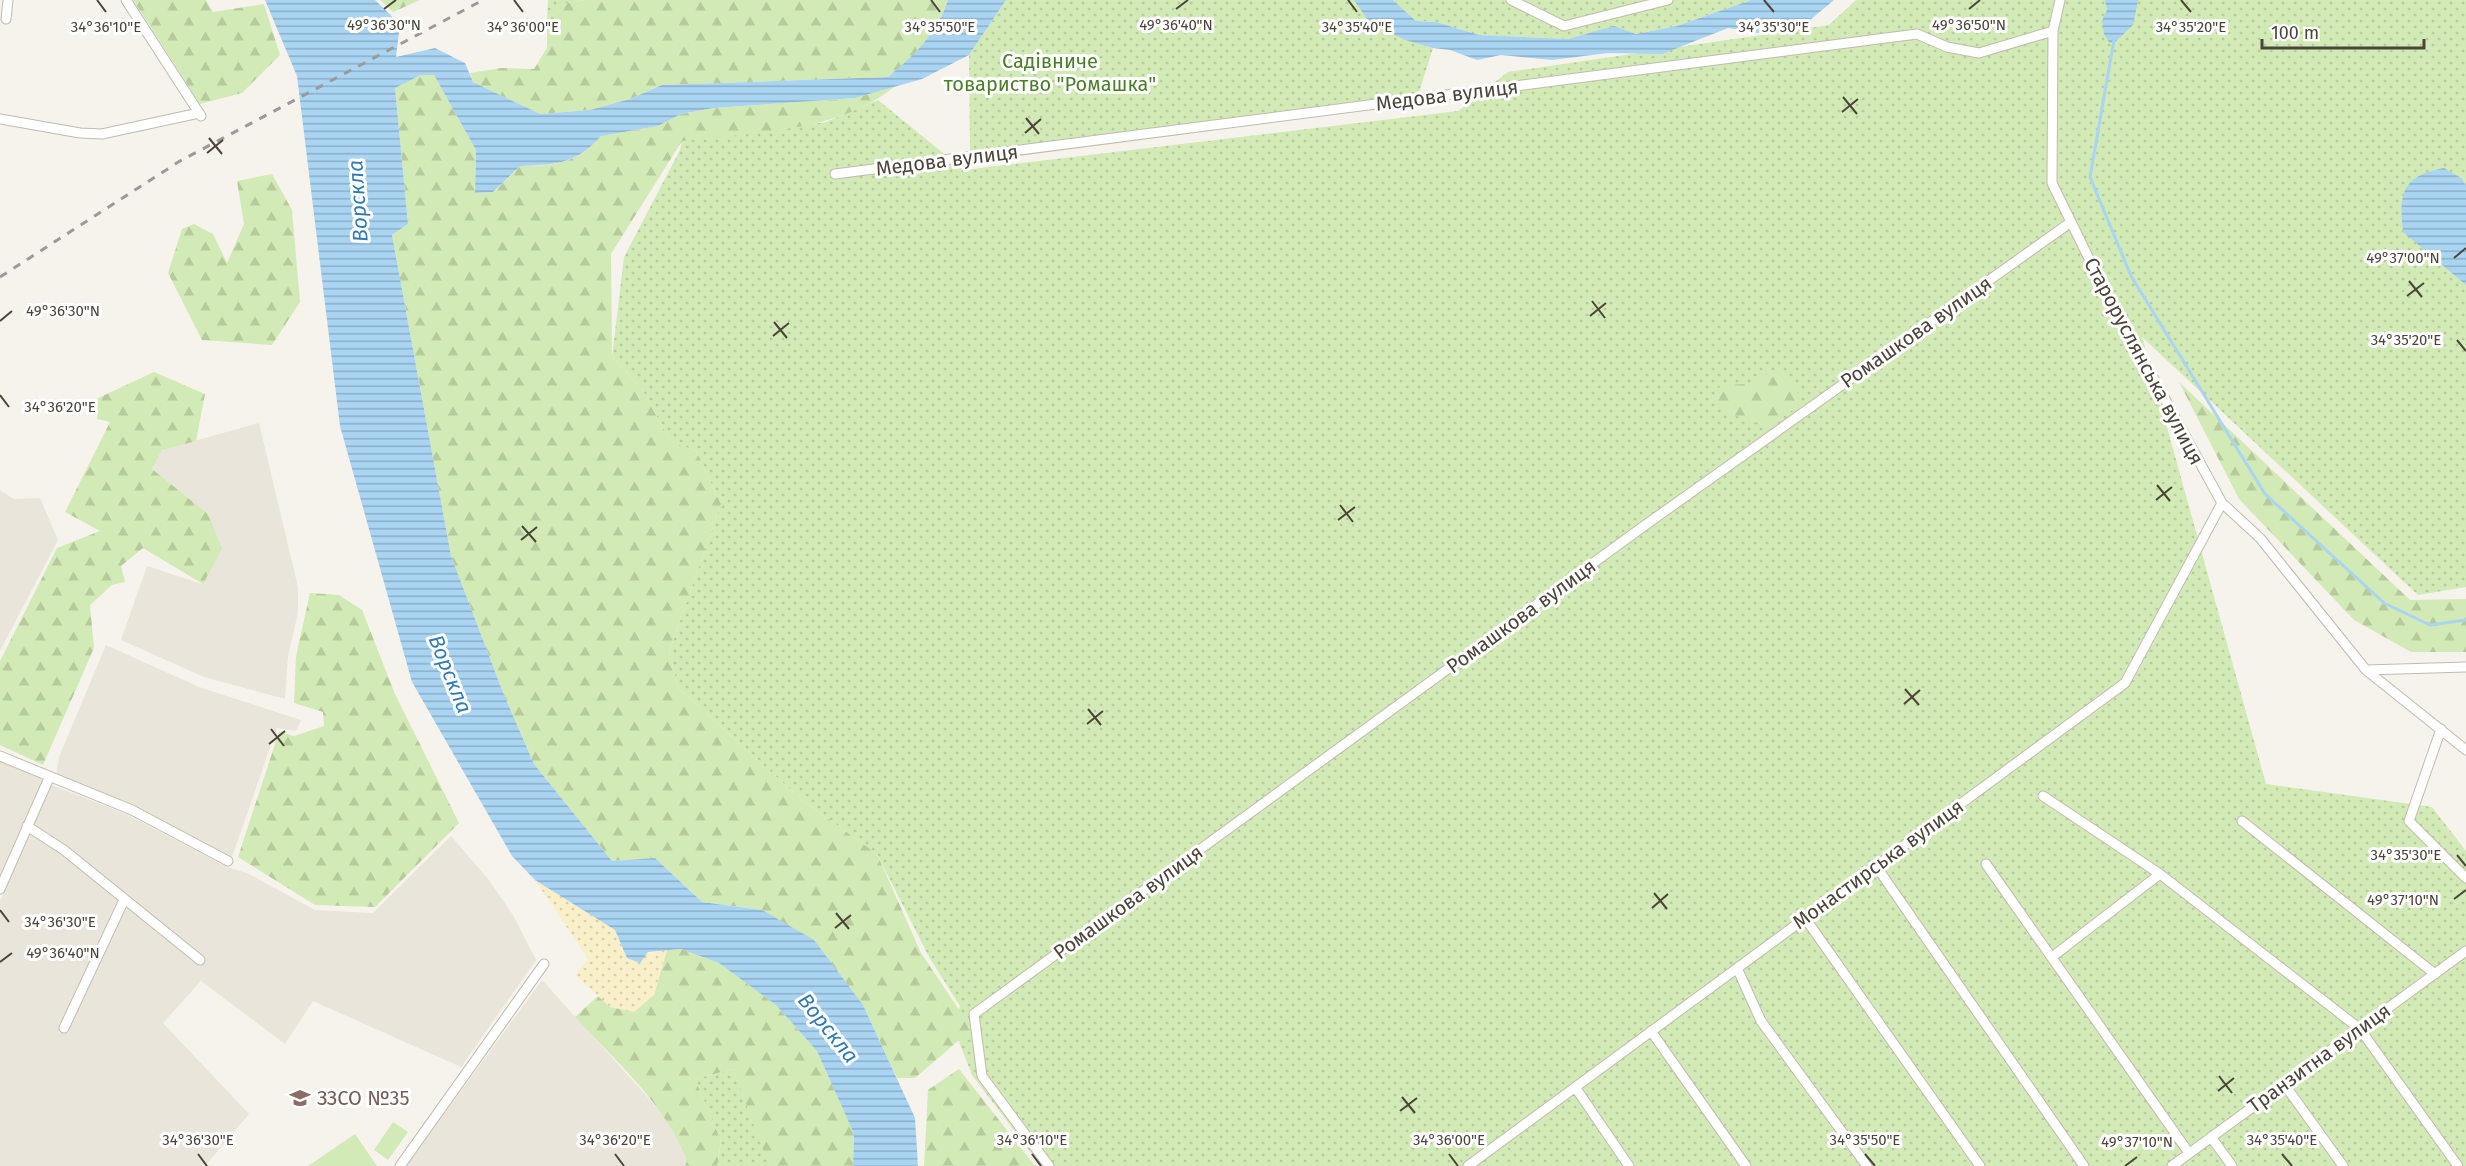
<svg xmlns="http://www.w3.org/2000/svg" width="2466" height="1166" viewBox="0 0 2466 1166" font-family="'Fira Sans',sans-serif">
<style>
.residential{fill:#eae5da}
.green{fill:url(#green-dots)}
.forest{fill:url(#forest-firs)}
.sand{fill:url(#sand-dots)}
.pitch{fill:#d2eab5}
.water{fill:url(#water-rules)}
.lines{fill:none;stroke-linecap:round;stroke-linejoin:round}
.stream{stroke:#a9d4f2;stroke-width:3}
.minor-casing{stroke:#c2bbae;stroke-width:11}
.minor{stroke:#fff;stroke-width:9}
.rail{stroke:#9a9a9a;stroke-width:3;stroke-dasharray:8 8;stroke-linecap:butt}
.ticks{fill:none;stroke:#4b4439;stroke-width:2}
.labels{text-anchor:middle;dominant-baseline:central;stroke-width:6;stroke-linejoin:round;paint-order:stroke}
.park-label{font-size:20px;fill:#4a7f2a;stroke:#fff}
.street-label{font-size:20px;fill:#4b4439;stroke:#fff}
.education-label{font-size:20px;fill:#785e54;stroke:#fff;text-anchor:start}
.water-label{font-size:21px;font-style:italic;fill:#2e7ab2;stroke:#fff}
.ticks-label{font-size:15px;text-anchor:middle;fill:#4b4439;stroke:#fff;stroke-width:6;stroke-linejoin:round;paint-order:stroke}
</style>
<defs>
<pattern id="green-dots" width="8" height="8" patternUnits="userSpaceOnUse" patternTransform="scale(1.5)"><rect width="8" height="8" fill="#d2eab5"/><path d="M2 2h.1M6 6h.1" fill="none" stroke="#b6ca9c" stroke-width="1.8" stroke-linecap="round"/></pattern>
<pattern id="forest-firs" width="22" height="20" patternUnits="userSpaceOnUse" patternTransform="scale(1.5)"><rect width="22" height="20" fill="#d2eab5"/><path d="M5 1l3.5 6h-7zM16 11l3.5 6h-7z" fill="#b6ca9c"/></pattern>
<pattern id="sand-dots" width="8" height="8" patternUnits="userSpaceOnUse" patternTransform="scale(1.5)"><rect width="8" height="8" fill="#f9efc9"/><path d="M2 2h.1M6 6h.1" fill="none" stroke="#d7cead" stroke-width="1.8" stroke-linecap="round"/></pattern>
<pattern id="water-rules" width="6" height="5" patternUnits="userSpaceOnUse" patternTransform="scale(1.5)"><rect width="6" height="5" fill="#a9d4f2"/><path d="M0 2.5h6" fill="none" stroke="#8caec5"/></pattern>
</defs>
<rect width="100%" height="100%" fill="#f6f3ec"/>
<path class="residential" d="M 259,423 L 298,587 L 298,613 L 288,656 L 285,699 L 204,677 L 121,640 L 147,566 L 202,584 L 174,488 L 152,469 L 162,450 Z
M 0,490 L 14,499 L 40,498 L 58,540 L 0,651 Z
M 106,645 L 199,687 L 301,720 L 296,731 L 277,728 L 232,857 L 122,802 L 56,776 L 59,757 Z
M 0,760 L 43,780 L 0,878 Z
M 52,785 L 128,815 L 225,866 L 249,874 L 315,910 L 373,913 L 451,836 L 489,880 L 513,915 L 536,960 L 461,1067 L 313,1001 L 285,1044 L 201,981 L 163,1023 L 249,1114 L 205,1166 L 0,1166 L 0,901 L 30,835 L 62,853 L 119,902 L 59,1030 L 66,1033 L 126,907 L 200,966 L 205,961 L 65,847 L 33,827 Z
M 542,980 L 662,1113 L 681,1145 L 687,1161 L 685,1166 L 406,1166 Z"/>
<path class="green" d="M 548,0 L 585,0 L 567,3 L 547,20 Z
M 1006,0 L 1354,0 L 1405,40 L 1433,48 L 1417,99 L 970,157 L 969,55 Z
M 1393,0 L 1751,0 L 1677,26 L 1636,34 L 1614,27 L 1568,39 L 1479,35 L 1436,22 L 1416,21 Z
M 1856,0 L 2466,0 L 2466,587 L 2418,595 L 2142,337 L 2266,784 L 2432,807 L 2466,851 L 2466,1166 L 1041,1166 L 972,1075 L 954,1029 L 960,1006 L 929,957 L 877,854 L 802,800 L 678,688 L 669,652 L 721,504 L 696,451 L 670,441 L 642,389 L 612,357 L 624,257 L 680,150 L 682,140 L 826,122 L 878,100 L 964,170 L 1458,111 L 1508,72 L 1829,25 Z
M 733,1069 L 767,1156 L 769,1166 L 717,1166 L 721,1141 L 695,1079 Z"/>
<path class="forest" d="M 133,0 L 206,0 L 213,12 L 264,4 L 280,55 L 242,93 L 200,104 Z
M 380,0 L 420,0 L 393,12 Z
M 585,0 L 948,0 C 937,33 916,55 888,77 L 662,85 L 630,99 L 590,110 L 539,114 L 473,82 L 470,73 L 501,68 L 534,69 L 547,48 L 547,20 L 567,3 Z
M 421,75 L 434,75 L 476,150 L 475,193 L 494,192 L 520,166 C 554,166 577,164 601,136 L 658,126 L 681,114 L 713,108 L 855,98 L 894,87 C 838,133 751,132 682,141 L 611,254 L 612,357 L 642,389 L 670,441 L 696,451 L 721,504 L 669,652 L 678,688 L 802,800 L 877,854 L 921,953 L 972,1029 L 915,1078 L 897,1078 L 863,1005 L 762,910 L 702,902 L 655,858 L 612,861 L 534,764 L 504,695 L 451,556 L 392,235 L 408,224 L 395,87 Z
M 272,174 L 292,210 L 300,302 L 272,345 L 202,340 L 168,273 L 182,229 L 194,224 L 213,234 L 227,263 L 244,224 L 237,181 Z
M 1773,371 L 1785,376 L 1801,397 L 1797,408 C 1786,413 1776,424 1765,427 L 1724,411 L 1714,402 L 1714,395 L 1721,385 L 1748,384 Z
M 154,372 L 205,394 L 196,441 L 162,450 L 152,469 L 208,514 L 222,549 L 203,584 L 143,548 L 121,566 L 125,582 L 112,585 L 90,605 L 94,648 L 43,765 L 0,745 L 0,661 L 57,548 L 100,531 L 65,512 L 110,422 L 97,419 L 98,398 Z
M 2179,382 L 2410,600 L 2466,599 L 2466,652 L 2411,652 L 2354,620 L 2239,499 Z
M 310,593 L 339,595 L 362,610 L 395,694 L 459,823 L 375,907 L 315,905 L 238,857 L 279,732 L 294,736 L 324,726 L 323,712 L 294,703 L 296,656 Z
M 681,949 L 719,963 L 776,1005 L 817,1051 L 854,1134 L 853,1166 L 769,1166 L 733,1069 L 695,1079 L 721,1141 L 717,1166 L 685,1166 L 687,1161 C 666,1104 615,1061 575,1017 L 598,996 L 610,1007 L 654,995 L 667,950 Z
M 959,1069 L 1035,1166 L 924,1166 L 928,1090 Z"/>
<path class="sand" d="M 535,880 L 615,930 L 627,958 L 666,950 L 654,995 L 634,1012 L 610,1007 L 575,975 L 588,959 Z"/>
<path class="pitch" d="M 393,1122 L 408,1132 L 388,1160 L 374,1150 Z
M 355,1134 L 377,1166 L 308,1166 Z"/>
<path class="water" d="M 265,0 L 375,0 L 400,24 L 396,57 L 435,48 L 465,63 L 473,82 L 540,114 L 590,110 L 630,99 L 662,85 L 888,77 C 915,55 937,33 948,0 L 1006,0 L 969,55 L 922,79 L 855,98 L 713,108 L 681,114 L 658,126 L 601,136 C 577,164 554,165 520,166 L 493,192 L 475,193 L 476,150 L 434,75 L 421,75 L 395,88 L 408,224 L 392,235 L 451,556 L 504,695 L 534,764 L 612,861 L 655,858 L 702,902 L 762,910 L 814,940 L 863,1005 L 915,1118 L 918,1166 L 853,1166 L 854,1134 L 817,1051 L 776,1005 L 719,963 L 681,949 L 648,952 L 640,963 L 627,958 L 615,930 L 535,880 L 512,856 L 412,682 L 340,426 L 297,76 Z
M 1354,0 L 1393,0 L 1416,21 L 1436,22 L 1479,35 L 1568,39 L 1614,26 L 1636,34 L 1677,26 L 1751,0 L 1834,0 L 1809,21 L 1758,33 L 1728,28 L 1662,54 L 1608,53 L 1552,60 L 1501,55 L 1477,60 L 1450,50 L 1433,48 L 1405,40 L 1369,22 Z
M 2105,0 L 2138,0 L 2133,25 L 2114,43 L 2109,42 L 2104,34 L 2102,21 L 2107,10 Z
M 2444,168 L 2461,178 L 2466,185 L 2466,285 L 2403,232 C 2399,194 2401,176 2444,168 Z"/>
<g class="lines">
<path class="stream" d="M 2114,40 L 2090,177 L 2131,276 L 2265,494 L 2384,603 L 2430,625 L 2466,620"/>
<g class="minor-casing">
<path id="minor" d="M 126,0 L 201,116
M 1511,0 L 1564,26 L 1668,0
M 2060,0 L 2053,31 L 2052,183 L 2098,277 L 2222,503 L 2260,538 L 2366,670 L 2466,667
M 6,19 L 8,0
M 0,119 L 80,133 L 102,134 L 199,113
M 835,174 L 1917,34 L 1947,47 L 1979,53 L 2053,31
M 2366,670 L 2466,750
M 2441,729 L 2409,821 L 2466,878
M 0,756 L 132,810 L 228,861
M 2043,796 L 2160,874 L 2360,1029 L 2458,1166
M 2242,821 L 2435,974
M 27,826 L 64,850 L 200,960
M 1986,864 L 2189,1153
M 1876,866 L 2084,1166
M 0,889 L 49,778
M 1805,918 L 1980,1166
M 2052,957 L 2160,874
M 1737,968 L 1761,1021 L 1867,1166
M 64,1028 L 124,900
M 1651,1031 L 1746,1166
M 2284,1084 L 2343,1166
M 1575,1087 L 1629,1166
M 2211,1137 L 2232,1166
M 400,1166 L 544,964
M 1049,1166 L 982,1076 L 974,1014 L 1644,526 L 2071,222
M 1468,1166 L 2125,683 L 2222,503
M 2172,1166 L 2466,951"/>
</g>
<use href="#minor" class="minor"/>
<path class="rail" d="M 0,277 L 180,161 L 483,0"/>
</g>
<path class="ticks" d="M 97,0 L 106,12M 514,0 L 523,12M 931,0 L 940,12M 1348,0 L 1357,12M 1764,0 L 1774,12M 2181,0 L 2191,12M 384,9 L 396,0M 1176,9 L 1188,0M 1969,9 L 1980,0M 1843,97 L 1857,114M 1842,112 L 1858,99M 1026,118 L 1039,134M 1025,133 L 1041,119M 209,138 L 222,154M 207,153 L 223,140M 2454,258 L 2466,248M 2409,281 L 2422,297M 2407,296 L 2424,283M 1592,301 L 1605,318M 1590,316 L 1606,303M 0,321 L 12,311M 774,322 L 787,338M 773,336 L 789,323M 2457,340 L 2466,351M 0,395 L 9,407M 2157,485 L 2170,501M 2156,500 L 2172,487M 1340,505 L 1353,522M 1338,520 L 1355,507M 522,526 L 536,542M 521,540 L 537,527M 1905,689 L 1919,705M 1904,704 L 1920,690M 1088,709 L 1101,725M 1087,724 L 1103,711M 271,729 L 284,746M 269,744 L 285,731M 2457,855 L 2466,866M 1654,893 L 1667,909M 2454,899 L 2466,890M 1652,908 L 1668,894M 0,910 L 9,922M 836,913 L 849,929M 835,928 L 851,915M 0,962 L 12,953M 2219,1076 L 2232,1093M 2218,1091 L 2234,1078M 1402,1097 L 1415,1113M 1400,1111 L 1417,1098M 198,1154 L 207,1166M 615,1154 L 624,1166M 1032,1154 L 1041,1166M 1449,1154 L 1458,1166M 1865,1154 L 1875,1166M 2282,1154 L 2292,1166M 2125,1166 L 2137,1157"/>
<defs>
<g id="school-bare" transform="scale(1.62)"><path d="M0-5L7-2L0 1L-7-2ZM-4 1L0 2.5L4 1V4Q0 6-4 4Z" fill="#8d6e63" stroke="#fff" stroke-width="2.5" paint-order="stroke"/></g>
</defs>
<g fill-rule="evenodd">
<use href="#school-bare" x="300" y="1098"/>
</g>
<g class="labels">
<g class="park-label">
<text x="1050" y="61">Садівниче<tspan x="1050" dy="23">товариство "Ромашка"</tspan></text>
</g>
<g class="street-label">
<text transform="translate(1447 95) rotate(-7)">Медова вулиця</text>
<text transform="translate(947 160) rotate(-7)">Медова вулиця</text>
<text transform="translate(1916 332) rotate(-35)">Ромашкова вулиця</text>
<text transform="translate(2144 361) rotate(62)">Староруслянська вулиця</text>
<text transform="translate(1521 616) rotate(-36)">Ромашкова вулиця</text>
<text transform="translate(1878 864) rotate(-36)">Монастирська вулиця</text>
<text transform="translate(1128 902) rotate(-36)">Ромашкова вулиця</text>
<text transform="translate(2319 1058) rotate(-36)">Транзитна вулиця</text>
</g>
<g class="education-label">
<text x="317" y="1098">ЗЗСО №35</text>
</g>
<g class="water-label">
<text transform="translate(358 201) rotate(-94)">Ворскла</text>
<text transform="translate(450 674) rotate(68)">Ворскла</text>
<text transform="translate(828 1028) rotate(51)">Ворскла</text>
</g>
</g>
<g class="ticks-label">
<text x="384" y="30">49°36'30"N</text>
<text x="1969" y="30">49°36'50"N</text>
<text x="1176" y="30">49°36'40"N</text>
<text x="1774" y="32">34°35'30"E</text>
<text x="106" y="32">34°36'10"E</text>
<text x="523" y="32">34°36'00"E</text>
<text x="940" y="32">34°35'50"E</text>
<text x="1357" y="32">34°35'40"E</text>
<text x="2191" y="32">34°35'20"E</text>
<text x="2403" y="263">49°37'00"N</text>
<text x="63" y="316">49°36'30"N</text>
<text x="2406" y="345">34°35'20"E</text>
<text x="60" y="412">34°36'20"E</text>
<text x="2406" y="860">34°35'30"E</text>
<text x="2403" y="905">49°37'10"N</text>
<text x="60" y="927">34°36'30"E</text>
<text x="63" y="958">49°36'40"N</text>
<text x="198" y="1145">34°36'30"E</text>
<text x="615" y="1145">34°36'20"E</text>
<text x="1032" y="1145">34°36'10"E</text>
<text x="1449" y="1145">34°36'00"E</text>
<text x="1865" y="1145">34°35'50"E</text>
<text x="2282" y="1145">34°35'40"E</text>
<text x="2137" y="1147">49°37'10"N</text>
</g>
<path d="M2262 39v9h162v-9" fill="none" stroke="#4b4439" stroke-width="3"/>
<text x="2271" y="39" font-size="18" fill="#4b4439" stroke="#ffffff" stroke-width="4.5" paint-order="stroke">100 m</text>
</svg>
